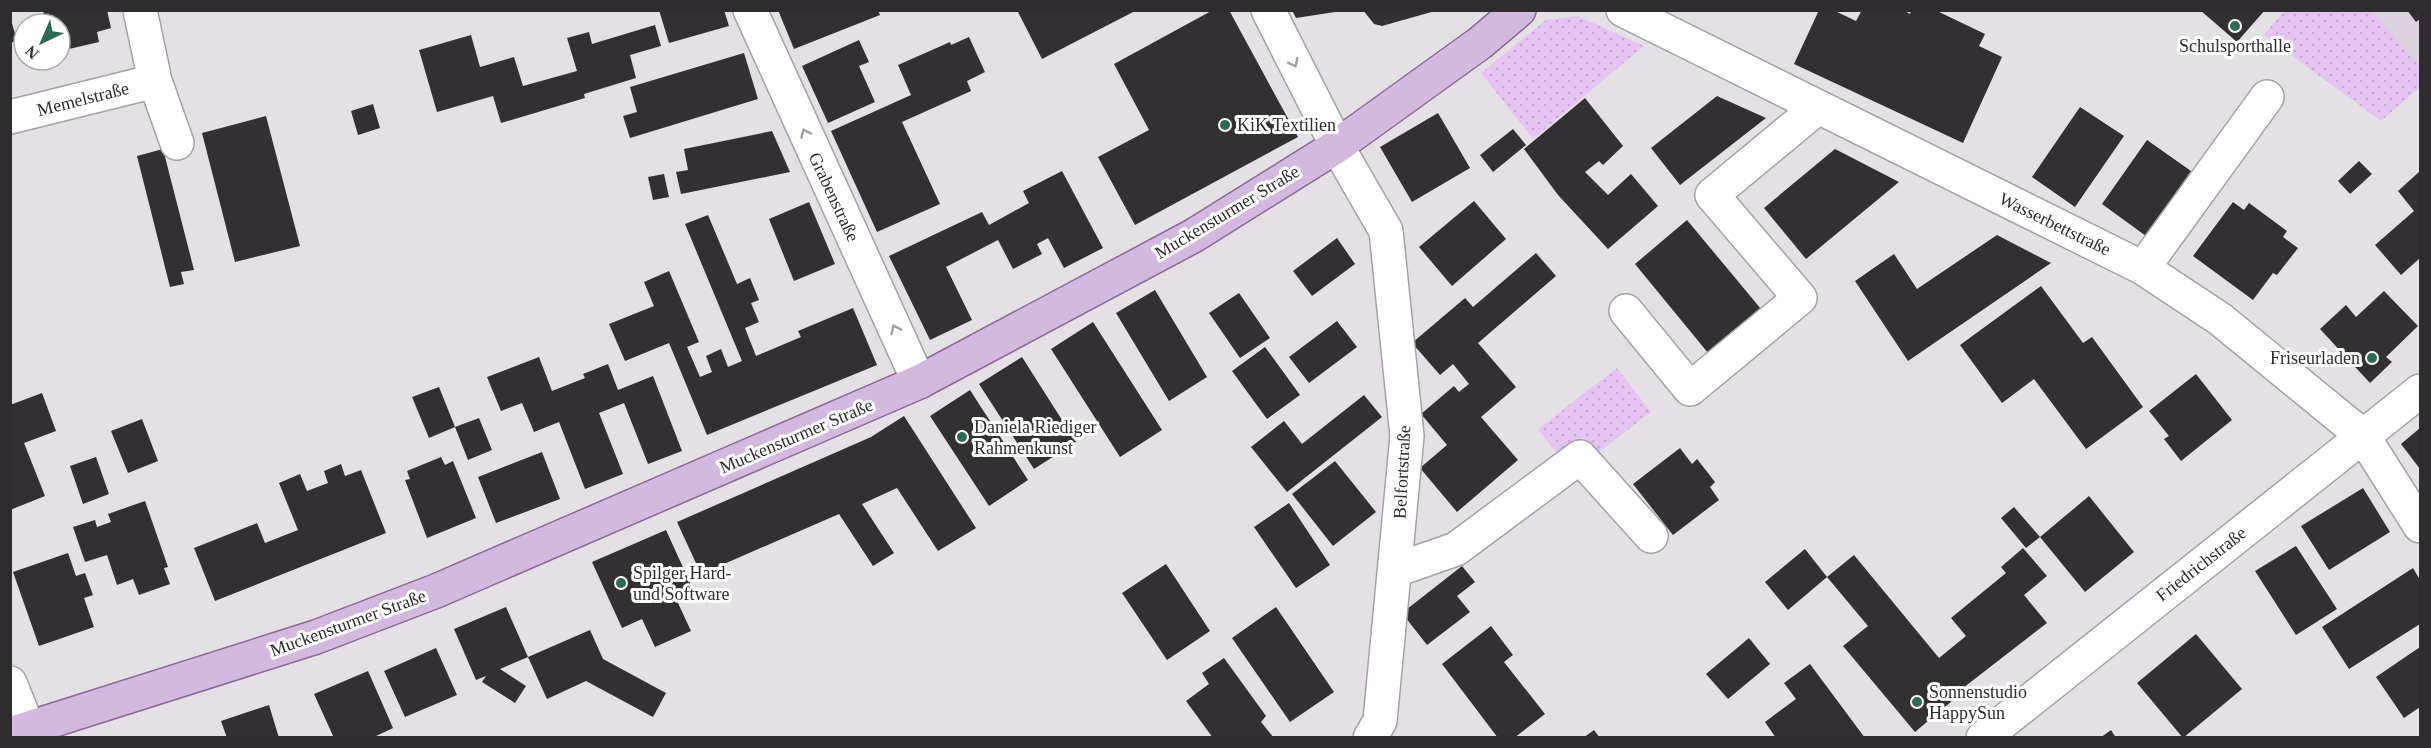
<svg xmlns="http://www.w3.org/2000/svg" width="2431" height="748" viewBox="0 0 2431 748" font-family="Georgia,serif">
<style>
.built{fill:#dad2dd}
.green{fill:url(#green-dots)}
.building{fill:#333034}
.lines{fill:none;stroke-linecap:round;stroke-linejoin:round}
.minor-casing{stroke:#a5a1a7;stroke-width:36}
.major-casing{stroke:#886993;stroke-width:36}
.minor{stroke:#fff;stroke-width:33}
.major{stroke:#d4b9df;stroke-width:33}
.oneway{stroke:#a1a0a1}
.poi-dot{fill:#2e6953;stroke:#fff;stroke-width:2}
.labels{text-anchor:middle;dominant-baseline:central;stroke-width:6;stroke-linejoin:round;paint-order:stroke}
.poi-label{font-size:18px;fill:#2e2c2f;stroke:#fff;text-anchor:start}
.street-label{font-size:18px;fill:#2e2c2f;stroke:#fff}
</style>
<defs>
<pattern id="green-dots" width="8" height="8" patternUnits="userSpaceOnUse" patternTransform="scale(1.5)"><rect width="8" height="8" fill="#e5c4f1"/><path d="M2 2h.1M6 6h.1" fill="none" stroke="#c5a9cf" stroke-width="1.8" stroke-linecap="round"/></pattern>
</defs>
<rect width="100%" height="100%" fill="#e4e0e6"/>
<path class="built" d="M 2373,11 L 2420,11 L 2420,66 Z"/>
<path class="green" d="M 2285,10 L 2373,11 L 2420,66 L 2420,87 L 2381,121 L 2264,35 Z
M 1578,16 L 1644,46 L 1533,139 L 1481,73 L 1546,20 Z
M 1617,368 L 1651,412 L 1596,454 L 1583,438 L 1559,456 L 1538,429 Z"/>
<path class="building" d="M 43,10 L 107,10 L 111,28 L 97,32 L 99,42 L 69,49 L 67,38 L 60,40 L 60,24 L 46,24 Z
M 659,10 L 724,10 L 729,26 L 669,43 Z
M 778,10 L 878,10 L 880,15 L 794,49 Z
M 1017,10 L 1137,10 L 1042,59 Z
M 1213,10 L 1229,10 L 1298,137 L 1135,225 L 1098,157 L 1149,130 L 1114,64 Z
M 1292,10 L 1335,10 L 1335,12 L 1296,18 Z
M 1363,10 L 1435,10 L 1435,11 L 1382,26 L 1374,24 Z
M 1819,10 L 1833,10 L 1856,21 L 1862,10 L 1903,10 L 1910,14 L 1911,10 L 1935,10 L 1985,34 L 1979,46 L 2002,57 L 1963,143 L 1794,64 Z
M 2200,10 L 2265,10 L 2237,42 Z
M 2407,10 L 2420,10 L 2420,19 L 2416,22 Z
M 10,16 L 17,41 L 10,43 Z
M 655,25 L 661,46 L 630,55 L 636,78 L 584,94 L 585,98 L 501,123 L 493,96 L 437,112 L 419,50 L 471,35 L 480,67 L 514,57 L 523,86 L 577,71 L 567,38 L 589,32 L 592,44 Z
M 969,37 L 985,72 L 967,81 L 971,91 L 902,122 L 940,204 L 877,232 L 831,131 L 911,95 L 898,65 L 950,42 L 951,45 Z
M 859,40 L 869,62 L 859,66 L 875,102 L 828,123 L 802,66 Z
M 744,53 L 758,99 L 630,138 L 623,116 L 637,112 L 630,87 Z
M 1717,96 L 1766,118 L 1680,185 L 1651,148 Z
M 1585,98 L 1623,146 L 1603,165 L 1599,161 L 1585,172 L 1608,195 L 1631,174 L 1658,206 L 1608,249 L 1558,195 L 1524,149 Z
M 373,104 L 380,128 L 358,135 L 351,111 Z
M 2080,107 L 2124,136 L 2075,207 L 2032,177 Z
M 1438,113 L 1470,168 L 1412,202 L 1380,147 Z
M 266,116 L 300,246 L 235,262 L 202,133 Z
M 1513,129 L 1526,145 L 1493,172 L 1480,155 Z
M 772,131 L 790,172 L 681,194 L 676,172 L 688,170 L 684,149 Z
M 2147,140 L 2191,171 L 2146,236 L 2102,204 Z
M 163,149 L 194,270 L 181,272 L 184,284 L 170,287 L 137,156 Z
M 1835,149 L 1899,182 L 1806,259 L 1764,208 Z
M 2359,161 L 2372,174 L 2350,194 L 2338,181 Z
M 1062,171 L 1103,248 L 1064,268 L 1048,238 L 1037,244 L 1042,254 L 1013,269 L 998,240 L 946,267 L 972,320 L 930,340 L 889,256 L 982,212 L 989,225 L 1029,203 L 1023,191 Z
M 2420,171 L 2420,258 L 2401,275 L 2375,245 L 2414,211 L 2398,191 Z
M 664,174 L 669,197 L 653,200 L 648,177 Z
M 1474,201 L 1506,239 L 1452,286 L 1419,247 Z
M 809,202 L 835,264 L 794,281 L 769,219 Z
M 2233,202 L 2244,210 L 2249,203 L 2287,231 L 2283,237 L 2298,248 L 2277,275 L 2273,273 L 2253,300 L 2193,256 Z
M 708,215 L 737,284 L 750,278 L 759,300 L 751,303 L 759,322 L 745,328 L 756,356 L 801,337 L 798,331 L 853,308 L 877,365 L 707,435 L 669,343 L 625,361 L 609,324 L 654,306 L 644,282 L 669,271 L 699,342 L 687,347 L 700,377 L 712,372 L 706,356 L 721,349 L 728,367 L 742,361 L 685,224 Z
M 1687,220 L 1766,315 L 1713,359 L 1635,264 Z
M 1997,235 L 2051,263 L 1908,361 L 1855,281 L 1894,254 L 1917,289 Z
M 1337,238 L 1355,264 L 1312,296 L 1293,271 Z
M 1536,253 L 1556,276 L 1478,343 L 1516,387 L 1481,417 L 1518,460 L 1457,512 L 1420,468 L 1447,445 L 1421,414 L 1454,386 L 1459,392 L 1469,384 L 1453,364 L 1440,375 L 1412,343 L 1465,298 L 1473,307 Z
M 2041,286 L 2083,343 L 2092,337 L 2143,407 L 2086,449 L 2034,379 L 2002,403 L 1960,345 Z
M 1155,290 L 1207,377 L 1169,401 L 1116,313 Z
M 2384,291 L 2418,326 L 2386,357 L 2392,362 L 2370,383 L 2320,329 L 2346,305 L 2356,317 Z
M 1239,293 L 1270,338 L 1240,358 L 1209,313 Z
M 1337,321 L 1357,347 L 1309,383 L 1289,357 Z
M 1093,322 L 1162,430 L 1120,457 L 1051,349 Z
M 1265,347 L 1300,395 L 1267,419 L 1232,371 Z
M 539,357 L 552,391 L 585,378 L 583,374 L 608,364 L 618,390 L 653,376 L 682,451 L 648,464 L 624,403 L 599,413 L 623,474 L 585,489 L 559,422 L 534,432 L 522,403 L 501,411 L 487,377 Z
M 1022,357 L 1076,442 L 1034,469 L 979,384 Z
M 2196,374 L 2232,420 L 2181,461 L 2164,439 L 2169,436 L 2149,411 Z
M 439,387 L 455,427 L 429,438 L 412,397 Z
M 970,390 L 1028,480 L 989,506 L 930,416 Z
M 42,393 L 56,431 L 24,443 L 45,496 L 10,510 L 10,405 Z
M 1364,395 L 1382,417 L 1287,492 L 1251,447 L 1284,421 L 1302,444 Z
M 904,416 L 976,528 L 938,551 L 897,488 L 862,504 L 894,553 L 873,566 L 839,514 L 701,574 L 677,522 L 871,437 Z
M 479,418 L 492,450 L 468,460 L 455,427 Z
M 142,419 L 158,461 L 128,473 L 111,431 Z
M 2420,428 L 2420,469 L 2401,444 Z
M 1680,448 L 1692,464 L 1697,459 L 1715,482 L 1710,487 L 1719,500 L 1673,535 L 1633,484 Z
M 542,452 L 560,499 L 496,523 L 478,477 Z
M 96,457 L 109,494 L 83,504 L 70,466 Z
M 441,457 L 445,465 L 453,461 L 476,518 L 427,538 L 405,480 L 410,479 L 407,471 Z
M 1335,461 L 1376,512 L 1333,546 L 1292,494 Z
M 341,464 L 345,476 L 361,470 L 386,533 L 215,601 L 194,548 L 257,523 L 265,543 L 298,530 L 279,483 L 300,474 L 307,491 L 328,483 L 324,471 Z
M 2363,488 L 2390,532 L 2329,570 L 2301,526 Z
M 2089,496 L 2134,552 L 2085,592 L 2040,537 Z
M 145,501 L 168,567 L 164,568 L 170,584 L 139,595 L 133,579 L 117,585 L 107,555 L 85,562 L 73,527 L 95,520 L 97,527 L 111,522 L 108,514 Z
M 1289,503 L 1330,565 L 1296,588 L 1254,527 Z
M 2014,507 L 2040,537 L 2026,548 L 2001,518 Z
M 666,530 L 696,596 L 678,603 L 691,631 L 655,647 L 642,619 L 622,628 L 592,562 Z
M 2296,546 L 2337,609 L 2296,635 L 2255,571 Z
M 2023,548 L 2047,576 L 2024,595 L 2047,623 L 1963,688 L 1965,690 L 1915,732 L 1843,646 L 1868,626 L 1827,577 L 1854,555 L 1939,658 L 1966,636 L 1951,618 L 2006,573 L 2001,567 Z
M 1805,549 L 1827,577 L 1788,610 L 1765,582 Z
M 68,553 L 76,576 L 85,573 L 93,595 L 84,598 L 94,627 L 39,646 L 13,572 Z
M 1166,564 L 1210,631 L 1167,660 L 1122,593 Z
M 1462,566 L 1475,582 L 1457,596 L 1470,612 L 1427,645 L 1402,613 Z
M 2413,568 L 2420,580 L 2420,624 L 2349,669 L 2322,627 Z
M 506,607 L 528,657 L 500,669 L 526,686 L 515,703 L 482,682 L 486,676 L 476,680 L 454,629 Z
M 1276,607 L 1334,692 L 1290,722 L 1232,638 Z
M 1491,626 L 1513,655 L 1504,662 L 1545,714 L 1514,738 L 1498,738 L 1442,664 Z
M 590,630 L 603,659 L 666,693 L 653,717 L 586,681 L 547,699 L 528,657 Z
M 2196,634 L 2242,689 L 2183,738 L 2137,683 Z
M 1749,638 L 1770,664 L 1728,699 L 1706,674 Z
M 2420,647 L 2420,707 L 2404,718 L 2376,677 Z
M 436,648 L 457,695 L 405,717 L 384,671 Z
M 1224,658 L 1266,716 L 1261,722 L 1274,738 L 1213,738 L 1186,701 L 1209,684 L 1202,673 Z
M 1810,664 L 1865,738 L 1776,738 L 1765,722 L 1796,699 L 1784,683 Z
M 368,671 L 393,728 L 372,738 L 334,738 L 314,694 Z
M 269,705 L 279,738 L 227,738 L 221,721 Z
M 1594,730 L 1600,738 L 1583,738 Z
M 2111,730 L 2116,738 L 2100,738 Z"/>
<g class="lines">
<g class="minor-casing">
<path id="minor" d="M 140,10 L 155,81 L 177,143
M 750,10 L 919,382
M 1268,10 L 1337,146 L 1386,231 L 1407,436 L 1380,721 L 1370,738
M 1623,10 L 2143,268 L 2220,319 L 2363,436 L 2420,526
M 10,117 L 155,81
M 2143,268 L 2267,97
M 1626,311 L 1690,389 L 1800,298 L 1712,195 L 1817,108
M 1396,570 L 1456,549 L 1580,457 L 1651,536
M 10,683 L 28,728
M 1983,738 L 2420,391"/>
</g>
<g class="major-casing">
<path id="major" d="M 10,734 L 316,637 L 436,591 L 919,382 L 1193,236 L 1337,146 L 1480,43 L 1519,10"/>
</g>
<use href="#minor" class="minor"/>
<use href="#major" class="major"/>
</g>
<defs><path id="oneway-chevron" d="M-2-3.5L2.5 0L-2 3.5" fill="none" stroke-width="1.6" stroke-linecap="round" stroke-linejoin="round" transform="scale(1.5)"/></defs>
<g class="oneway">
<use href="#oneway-chevron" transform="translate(1294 63) rotate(63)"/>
<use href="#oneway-chevron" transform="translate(805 133) rotate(-114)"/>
<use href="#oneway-chevron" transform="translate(895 329) rotate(-115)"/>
</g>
<g class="poi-dot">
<circle cx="2235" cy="26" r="6"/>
<circle cx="1225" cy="125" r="6"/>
<circle cx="2372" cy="358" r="6"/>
<circle cx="962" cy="437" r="6"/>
<circle cx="621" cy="583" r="6"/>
<circle cx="1917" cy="702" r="6"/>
</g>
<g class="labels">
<g class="poi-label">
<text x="2235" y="46" text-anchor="middle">Schulsporthalle</text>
<text x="1237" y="125">KiK Textilien</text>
<text x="2360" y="358" text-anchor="end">Friseurladen</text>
<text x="974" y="427">Daniela Riediger<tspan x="974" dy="21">Rahmenkunst</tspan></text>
<text x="633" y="573">Spilger Hard-<tspan x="633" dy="21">und Software</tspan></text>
<text x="1929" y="692">Sonnenstudio<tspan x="1929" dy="21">HappySun</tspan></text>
</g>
<g class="street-label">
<text transform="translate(83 99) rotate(-14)">Memelstraße</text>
<text transform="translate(834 197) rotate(65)">Grabenstraße</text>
<text transform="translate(1227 212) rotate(-31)">Muckensturmer Straße</text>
<text transform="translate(2055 224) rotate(26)">Wasserbettstraße</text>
<text transform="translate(796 436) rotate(-23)">Muckensturmer Straße</text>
<text transform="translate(1402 472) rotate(-87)">Belfortstraße</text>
<text transform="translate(2201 564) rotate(-38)">Friedrichstraße</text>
<text transform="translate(348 623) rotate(-20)">Muckensturmer Straße</text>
</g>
</g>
<rect width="2431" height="748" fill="none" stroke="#2e2c2f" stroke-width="24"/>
<g transform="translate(42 42) rotate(224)"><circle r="28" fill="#ffffff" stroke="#ababac" stroke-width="1.5"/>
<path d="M0-4.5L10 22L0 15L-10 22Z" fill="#2e6953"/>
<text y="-9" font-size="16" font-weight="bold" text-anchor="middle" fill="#2e2c2f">N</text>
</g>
</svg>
